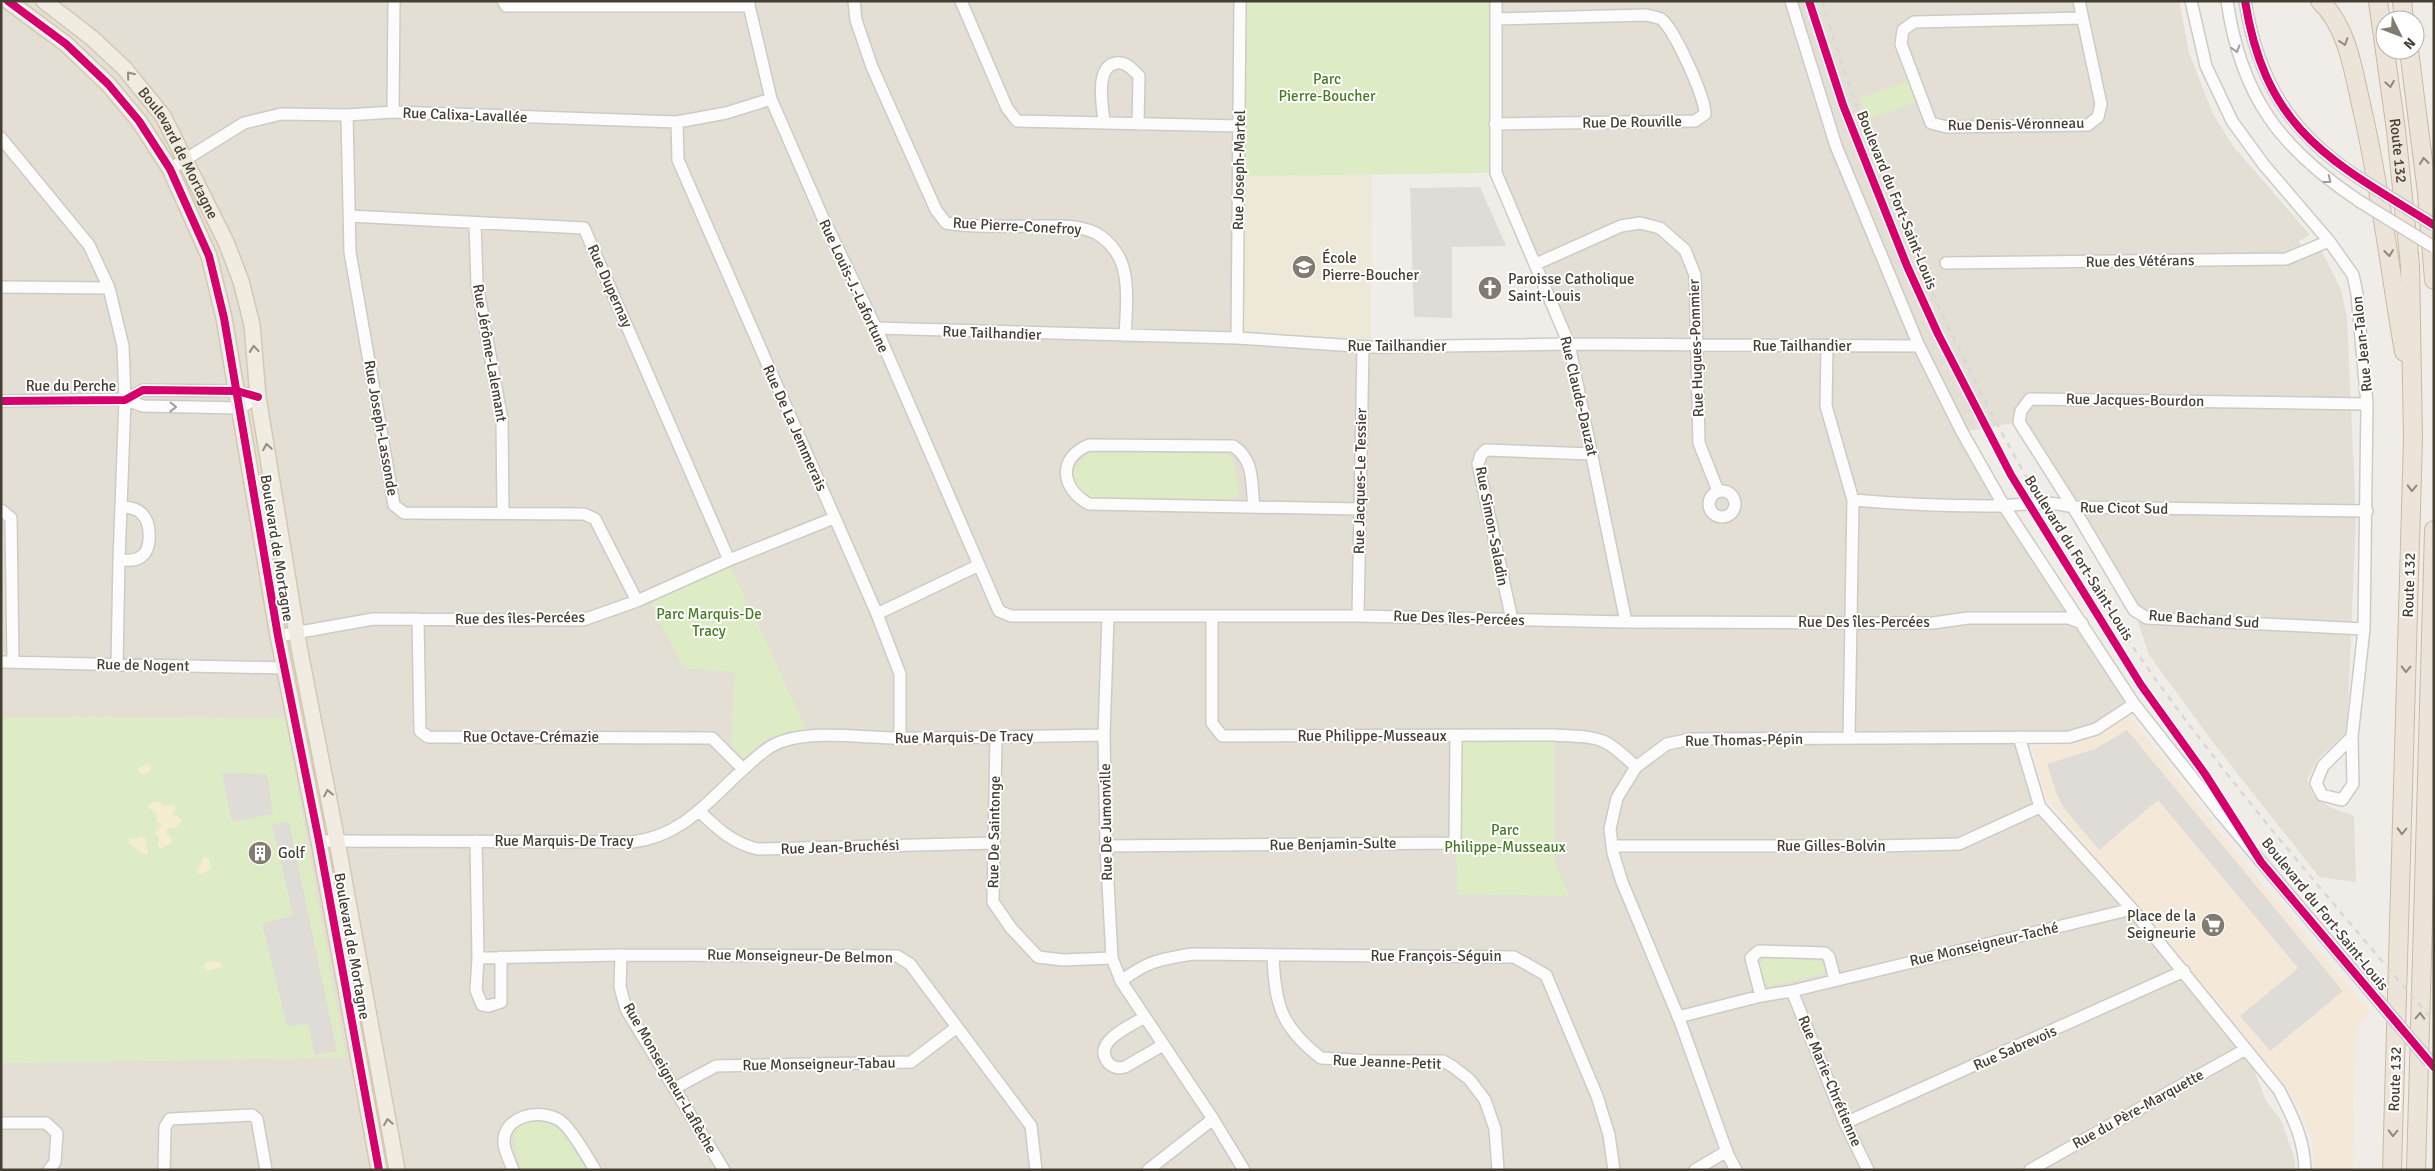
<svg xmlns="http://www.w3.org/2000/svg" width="2435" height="1171" viewBox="0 0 2435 1171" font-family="Signika,sans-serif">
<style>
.residential{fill:#e4dfd4}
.commercial{fill:#f4e8d9}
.education{fill:#eee8d9}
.green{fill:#ddecc5}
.sand{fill:#f6ecd0}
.parking{fill:#dfdcd7}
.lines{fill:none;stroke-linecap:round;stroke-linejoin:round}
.minor-casing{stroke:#cecbc5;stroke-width:14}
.major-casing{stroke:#d3c9b3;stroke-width:18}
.highway-casing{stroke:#cabaa1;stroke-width:20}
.minor{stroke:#fdfcfc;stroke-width:11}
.major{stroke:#f1ece2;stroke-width:15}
.highway{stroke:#ece4d8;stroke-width:18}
.rail{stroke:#d8d8d7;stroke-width:2.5;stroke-dasharray:6 6;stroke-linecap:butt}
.minor-bridge-casing{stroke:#cecbc5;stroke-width:14;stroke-linecap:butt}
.minor-bridge{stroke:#fdfcfc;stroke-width:11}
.cycleway-casing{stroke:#fff;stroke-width:11}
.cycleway{stroke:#d6006c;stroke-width:8}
.oneway{stroke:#90897d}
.oneway2{stroke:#a19d98}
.oneway3{stroke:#928c82}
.labels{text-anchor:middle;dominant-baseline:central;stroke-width:4;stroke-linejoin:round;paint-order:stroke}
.park-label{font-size:15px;fill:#467b23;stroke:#fff}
.street-label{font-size:15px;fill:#453e33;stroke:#fff}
.poi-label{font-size:15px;fill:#453e33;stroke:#fff;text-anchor:start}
</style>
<rect width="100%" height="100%" fill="#f0ede8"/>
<path class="residential" d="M 1,1 L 1240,1 L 1237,338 L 1566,349 L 1496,173 L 1496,1 L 2179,1 L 2189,53 L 2214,116 L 2233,146 L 2310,235 L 2299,241 L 2307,255 L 2322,251 L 2341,290 L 2347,317 L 2356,519 L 2347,732 L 2318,759 L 2307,780 L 2314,797 L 2332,808 L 2354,816 L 2356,882 L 2319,877 L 2215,745 L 2149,655 L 2134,610 L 2019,422 L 1963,432 L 2134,704 L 2096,729 L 2019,738 L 2040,807 L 2246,1049 L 2266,1101 L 2281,1120 L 2295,1160 L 2295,1170 L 1,1170 L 1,1061 L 285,718 L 1,717 Z"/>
<path class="commercial" d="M 2128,714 L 2240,858 L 2370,1011 L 2355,1034 L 2353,1170 L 2314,1170 L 2313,1147 L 2302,1112 L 2287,1087 L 2046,798 L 2032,749 L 2069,742 Z"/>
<path class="education" d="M 1372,173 L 1371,347 L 1237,338 L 1240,176 Z"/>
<path class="green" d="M 1240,1 L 1496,1 L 1496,173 L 1240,176 Z
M 1908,81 L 1915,103 L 1868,119 L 1860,98 Z
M 1087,453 L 1227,454 L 1232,457 L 1239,491 L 1235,498 L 1224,499 L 1094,498 C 1079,494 1076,487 1072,471 Z
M 730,565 L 807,730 L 768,738 L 743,759 L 731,743 L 735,672 L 683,668 L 650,602 Z
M 1,717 L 285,718 L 346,1058 L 1,1063 Z
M 1554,735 L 1554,860 L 1569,896 L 1458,894 L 1455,843 L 1456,736 Z
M 1766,957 L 1820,961 L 1826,969 L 1825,973 L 1819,975 L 1769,986 L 1763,982 L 1759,965 Z
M 532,1120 L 553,1125 L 563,1133 L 587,1170 L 520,1170 L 514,1138 L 516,1129 Z"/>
<path class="sand" d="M 148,763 L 151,767 L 150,771 L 143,774 L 139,773 L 138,768 Z
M 153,802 L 159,802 L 163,806 L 174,805 L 176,809 L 172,815 L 178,816 L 182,821 L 176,828 L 168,828 L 166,834 L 171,837 L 171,843 L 160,849 L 157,844 L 159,839 L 155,832 L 163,825 L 157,822 L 156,813 L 149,808 L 149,805 Z
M 140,836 L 145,837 L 148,852 L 146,855 L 128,843 L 130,838 L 136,839 Z
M 206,857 L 209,859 L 211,868 L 200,875 L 196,871 L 200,867 L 203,858 Z
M 212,961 L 220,962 L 222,967 L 206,971 L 204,964 Z"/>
<path class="parking" d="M 1480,187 L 1506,246 L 1452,247 L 1452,318 L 1414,317 L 1410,188 Z
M 2127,730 L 2343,991 L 2270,1051 L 2240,1016 L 2298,968 L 2158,800 L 2099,850 L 2063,807 L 2056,792 L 2047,764 L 2095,749 Z
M 222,773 L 267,774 L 273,814 L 232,822 Z
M 289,822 L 337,1051 L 315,1055 L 308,1024 L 287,1026 L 262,924 L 293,915 L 272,824 Z"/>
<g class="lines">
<g class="minor-casing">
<path id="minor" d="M 503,1 L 506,6 L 748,6
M 748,1 L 771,99 L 822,216 L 876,328 L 979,565
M 854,1 L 856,20 L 872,67 L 936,210 L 946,223 C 977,228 1010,226 1042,226 C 1058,226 1075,225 1091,231 C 1105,236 1119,252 1123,267 C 1129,288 1126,314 1125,336
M 961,1 L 1007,108 L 1017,121 L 1240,126
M 1496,1 L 1496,173 L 1569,344 L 1626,622
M 1791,1 L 1836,146 L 1919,346 L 1962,432 L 2004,506 L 2134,704 L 2221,814 L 2381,1004
M 2079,1 L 2101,104 L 2098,117 L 2088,125 L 1947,127 L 1931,123 L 1901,44 L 1903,30 L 1914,22 L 2082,18
M 2191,1 L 2206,66 L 2232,121 L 2264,165 L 2329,241 L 2353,275 L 2357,294 L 2367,404 L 2364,629 L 2352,737 L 2353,784 L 2342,800 L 2322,795 L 2316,783 L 2323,766 L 2352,737
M 2227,1 C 2241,97 2280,148 2359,201
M 2245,1 C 2258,80 2289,132 2356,176
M 393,112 L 394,1
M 347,115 L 350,252 L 394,505 L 404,513 L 584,514 L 595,519 L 637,601
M 677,122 L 678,160 L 877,614 L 900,674 L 900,738
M 1104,123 C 1103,107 1094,67 1116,63 C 1126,61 1133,70 1139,76 L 1138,124
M 1495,124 L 1695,121 L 1705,114 C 1705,97 1674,28 1661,19 C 1657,17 1650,16 1646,15 L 1497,19
M 1,138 L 89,245 L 109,288 L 123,346 L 125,400 L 119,560 L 117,665
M 170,169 L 244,123 L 281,114 L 347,115 L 393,112 L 677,122 L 726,113 L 771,99
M 349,216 L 584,228 L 729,560
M 475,223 L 477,284 L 502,420 L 503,513
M 1946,263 L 2286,259 L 2329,241
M 1536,264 L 1621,226 L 1640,223 L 1660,228 L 1685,250 L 1695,275 L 1699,443 L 1718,491
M 1,287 L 109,288
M 876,328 L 1237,338 L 1371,347 L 1569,344 L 1919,346
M 1237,338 L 1240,1
M 1827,347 L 1826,406 L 1853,500 L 1849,738
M 125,400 L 143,390 L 237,391 L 258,397
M 1,401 L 123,399 L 143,406 L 240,408 L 258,397
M1709 504a13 13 0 1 1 26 0a13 13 0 1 1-26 0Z
M 1853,500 C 1899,504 1944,506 1990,506 C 2021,506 2043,499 2073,507 L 2367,511
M 1254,507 C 1251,483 1255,460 1233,446 L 1089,445 C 1057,458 1061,489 1089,504 L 1359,509
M 1,510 L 11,518 L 13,662
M 119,560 C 126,560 135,562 142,556 C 152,548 151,524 143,515 C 138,508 129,507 121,507
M 877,614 L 979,565 L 999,611 L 1011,616 L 1358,616 L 1626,622 L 1933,623 L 1968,618 L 2069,618 L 2082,623
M 1212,616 L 1212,723 L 1222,736 L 1554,735 C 1600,738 1602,734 1636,767
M 1358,616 L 1363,347
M 1108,617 L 1104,735 L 1106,846 L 1112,958 L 1121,981 L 1213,1119 L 1244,1170
M 418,619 L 420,731 L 428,737 L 712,738 L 743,769
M 1512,620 L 1478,464 L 1481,455 L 1486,450 L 1592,454
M 2364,629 L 2147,618 L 2134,610 L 2073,507 L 2019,422 L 2021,411 L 2030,399 L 2367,404
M 278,636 L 373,619 L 583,620 L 637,601 L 729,560 L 834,518
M 1,662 L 285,668
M 996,737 L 993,902 L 1011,928 L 1038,957 L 1063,960 L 1112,958
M 2019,737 L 2040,807 L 2132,909 L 2279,1090 C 2293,1118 2304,1138 2305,1170
M 699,811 C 718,829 732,843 758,849 L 994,843
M 319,841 L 632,842 C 685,836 711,797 749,764 C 759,755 770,745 783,741 C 817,730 864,738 900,738 C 968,738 1036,736 1104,735
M 476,841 L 478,958 L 621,955 L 897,956 L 910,964 L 1031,1126 L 1036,1170
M 1106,846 L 1455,843 L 1456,736
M 1613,846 L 1877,846 L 1959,844 L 2040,807
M 621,955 L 620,987 L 626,1009 L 724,1170
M 1273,956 C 1275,1005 1281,1027 1321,1058 L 1369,1061 L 1443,1061 L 1452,1066 L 1469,1079 L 1485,1100 L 1495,1129 L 1498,1170
M 478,958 L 476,990 L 482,1005 L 489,1006 L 501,1002 L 501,957
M 1121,981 C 1148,961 1160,959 1193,954 L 1514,957 L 1546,975 L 1597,1096 L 1609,1135 L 1614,1170
M 1792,991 L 1845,1123 L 1868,1170
M 1761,996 L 1751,958 L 1759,951 L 1825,953 L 1829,957 L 1835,980
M 1145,1017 C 1132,1025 1093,1041 1107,1061 C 1111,1067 1118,1069 1125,1067 L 1163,1045
M 1678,1017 L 1761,996 L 1792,991 L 2132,909
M 675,1088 L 716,1066 L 911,1062 L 957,1027
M 1,1123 L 46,1123 L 57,1133 L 55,1162 L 49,1170
M 1845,1123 L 2184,971
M 164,1170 L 165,1127 L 170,1119 L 252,1115 L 257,1119 L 266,1170
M 513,1170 C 510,1162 505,1152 504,1144 C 502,1116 539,1108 559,1120 C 570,1126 588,1158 595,1170
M 1148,1170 L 1213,1119
M 1695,1170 L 1727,1151
M 1736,1170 L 1728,1155 L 1680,1021 L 1622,882 L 1613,853 L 1610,829 L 1617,798 L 1636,767 L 1667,744 L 1691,739 L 2069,737 L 2096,729 L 2134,704
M 2030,1170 L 2246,1049"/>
</g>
<g class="major-casing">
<g id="major">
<path d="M 8,1 L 66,44 L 108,84 L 139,121 L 170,169 L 209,256 L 224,318 L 278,636 L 319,841 L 379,1170"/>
<path id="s1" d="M 44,1 L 92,38 L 125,69 L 163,116 L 226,242 L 241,281 L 252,325 L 258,397 L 299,647 L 337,841 L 397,1170"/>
</g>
</g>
<g class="highway-casing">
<g id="highway">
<path d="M 2320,1 C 2349,28 2354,76 2363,113 C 2381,192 2390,272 2404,352"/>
<path id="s2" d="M 2378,1 L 2396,130 L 2410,265 L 2413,439 L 2392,1170"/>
<path d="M 2402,1 L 2404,20"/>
<path d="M 2409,50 L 2427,193 L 2434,280"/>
<path d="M 2416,1170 L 2434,530"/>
</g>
</g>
<use href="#minor" class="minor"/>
<use href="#major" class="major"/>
<use href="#highway" class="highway"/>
<path class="rail" d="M 1822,1 C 1893,235 2002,460 2142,660 C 2231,787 2334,904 2434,1022"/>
<g class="minor-bridge-casing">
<path id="minor-bridge" d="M 2356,176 L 2434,225
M 2359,201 L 2434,247
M 2381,1004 L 2430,1062"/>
</g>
<use href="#minor-bridge" class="minor-bridge"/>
<g class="cycleway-casing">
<path id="cycleway" d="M 8,1 L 66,44 L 108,84 L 139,121 L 170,169 L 209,256 L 224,318 L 278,636 L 319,841 L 379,1170
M 1809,1 L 1843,105 L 1907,266 L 1938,334 L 2011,475 L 2141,685 L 2205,774 L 2261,862 L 2434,1067
M 2245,1 C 2266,132 2331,161 2434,225
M 1,401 L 125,400 L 143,390 L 237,391 L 258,397"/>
</g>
<use href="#cycleway" class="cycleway"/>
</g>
<defs><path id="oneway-chevron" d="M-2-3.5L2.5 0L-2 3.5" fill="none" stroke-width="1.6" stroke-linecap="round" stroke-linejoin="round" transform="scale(1.25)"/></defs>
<g class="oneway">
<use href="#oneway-chevron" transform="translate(2344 42) rotate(72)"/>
<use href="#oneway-chevron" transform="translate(2390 84) rotate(81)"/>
<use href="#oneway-chevron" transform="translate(2424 161) rotate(-96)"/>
<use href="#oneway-chevron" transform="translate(2389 253) rotate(83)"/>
<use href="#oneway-chevron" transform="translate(2412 488) rotate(92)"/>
<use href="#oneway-chevron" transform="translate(2406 669) rotate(92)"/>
<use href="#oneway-chevron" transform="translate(2402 831) rotate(91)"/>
<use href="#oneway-chevron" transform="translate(2420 1016) rotate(-88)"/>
<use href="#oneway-chevron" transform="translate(2393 1133) rotate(92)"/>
</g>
<g class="oneway2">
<use href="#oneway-chevron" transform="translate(2236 49) rotate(74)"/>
<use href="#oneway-chevron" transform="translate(2328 180) rotate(37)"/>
<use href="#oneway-chevron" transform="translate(173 407) rotate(1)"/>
</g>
<g class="oneway3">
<use href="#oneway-chevron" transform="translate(130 75) rotate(-129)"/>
<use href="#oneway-chevron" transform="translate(254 349) rotate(-95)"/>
<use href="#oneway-chevron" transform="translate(267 447) rotate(-99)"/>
<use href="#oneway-chevron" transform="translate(328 793) rotate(-101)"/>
<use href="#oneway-chevron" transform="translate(388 1122) rotate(-100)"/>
</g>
<defs>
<g id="school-disc" transform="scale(1.25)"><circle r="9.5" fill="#817b72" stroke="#fff"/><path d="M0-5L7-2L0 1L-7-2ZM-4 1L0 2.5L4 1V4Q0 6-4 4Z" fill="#fff"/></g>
<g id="church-disc" transform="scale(1.25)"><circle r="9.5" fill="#817b72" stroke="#fff"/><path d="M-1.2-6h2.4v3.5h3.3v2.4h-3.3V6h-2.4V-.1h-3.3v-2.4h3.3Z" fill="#fff"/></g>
<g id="building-disc" transform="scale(1.25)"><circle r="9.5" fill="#817b72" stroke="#fff"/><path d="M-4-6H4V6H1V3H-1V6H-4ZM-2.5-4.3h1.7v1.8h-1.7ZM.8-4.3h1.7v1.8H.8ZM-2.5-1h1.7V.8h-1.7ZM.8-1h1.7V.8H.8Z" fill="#fff"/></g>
<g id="supermarket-disc" transform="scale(1.25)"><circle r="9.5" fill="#817b72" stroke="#fff"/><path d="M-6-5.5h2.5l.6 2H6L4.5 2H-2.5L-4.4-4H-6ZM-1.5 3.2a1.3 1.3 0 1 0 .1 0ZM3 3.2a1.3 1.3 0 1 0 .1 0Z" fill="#fff"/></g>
</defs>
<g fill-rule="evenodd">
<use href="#school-disc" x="1304" y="267"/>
<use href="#church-disc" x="1490" y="288"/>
<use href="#building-disc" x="260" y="853"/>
<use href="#supermarket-disc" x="2213" y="925"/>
</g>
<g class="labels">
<g class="park-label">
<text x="1327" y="79">Parc<tspan x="1327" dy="17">Pierre-Boucher</tspan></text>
<text x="709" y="614">Parc Marquis-De<tspan x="709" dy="17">Tracy</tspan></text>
<text x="1505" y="830">Parc<tspan x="1505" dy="17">Philippe-Musseaux</tspan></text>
</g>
<g class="street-label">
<text transform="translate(465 115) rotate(2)">Rue Calixa-Lavallée</text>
<text transform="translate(1632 122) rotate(-1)">Rue De Rouville</text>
<text transform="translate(2016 124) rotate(-1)">Rue Denis-Véronneau</text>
<text stroke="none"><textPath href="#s2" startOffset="151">Route 132</textPath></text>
<text stroke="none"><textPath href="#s1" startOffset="206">Boulevard de Mortagne</textPath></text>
<text transform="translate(1239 170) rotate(-89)">Rue Joseph-Martel</text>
<text transform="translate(1897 200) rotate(68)">Boulevard du Fort-Saint-Louis</text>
<text transform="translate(1017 226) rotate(3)">Rue Pierre-Conefroy</text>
<text transform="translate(2140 261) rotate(-1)">Rue des Vétérans</text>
<text transform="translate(610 286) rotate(66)">Rue Dupernay</text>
<text transform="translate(854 286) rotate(65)">Rue Louis-J.-Lafortune</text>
<text transform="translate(992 333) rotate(2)">Rue Tailhandier</text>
<text transform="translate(2362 344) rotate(-96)">Rue Jean-Talon</text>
<text x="1397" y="346">Rue Tailhandier</text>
<text x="1802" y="346">Rue Tailhandier</text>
<text transform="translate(1696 348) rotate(-92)">Rue Hugues-Pommier</text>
<text transform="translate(490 353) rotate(80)">Rue Jérôme-Lalemant</text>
<text x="71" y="386">Rue du Perche</text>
<text transform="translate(1579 396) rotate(77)">Rue Claude-Dauzat</text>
<text transform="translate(2135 400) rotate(1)">Rue Jacques-Bourdon</text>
<text transform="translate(381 428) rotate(80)">Rue Joseph-Lassonde</text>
<text transform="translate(795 428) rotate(66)">Rue De La Jemmerais</text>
<text transform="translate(1360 481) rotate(-89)">Rue Jacques-Le Tessier</text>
<text transform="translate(2124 508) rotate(1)">Rue Cicot Sud</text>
<text transform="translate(1492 526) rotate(79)">Rue Simon-Saladin</text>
<text transform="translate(277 548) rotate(81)">Boulevard de Mortagne</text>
<text transform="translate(2079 558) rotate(58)">Boulevard du Fort-Saint-Louis</text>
<text transform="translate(2409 585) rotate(-88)">Route 132</text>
<text transform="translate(520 618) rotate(-1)">Rue des îles-Percées</text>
<text transform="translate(1459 618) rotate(2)">Rue Des îles-Percées</text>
<text transform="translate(2204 619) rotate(4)">Rue Bachand Sud</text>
<text x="1864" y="622">Rue Des îles-Percées</text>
<text transform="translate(143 665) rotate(1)">Rue de Nogent</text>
<text x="1372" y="736">Rue Philippe-Musseaux</text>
<text x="531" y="737">Rue Octave-Crémazie</text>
<text transform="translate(964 737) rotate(-1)">Rue Marquis-De Tracy</text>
<text transform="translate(1744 740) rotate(-1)">Rue Thomas-Pépin</text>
<text transform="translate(1106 822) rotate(-91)">Rue De Jumonville</text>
<text transform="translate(994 832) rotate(-89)">Rue De Saintonge</text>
<text x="564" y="841">Rue Marquis-De Tracy</text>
<text transform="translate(1333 844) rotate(-1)">Rue Benjamin-Sulte</text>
<text x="1831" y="846">Rue Gilles-Bolvin</text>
<text transform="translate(840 847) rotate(-2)">Rue Jean-Bruchési</text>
<text transform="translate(2325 914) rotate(51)">Boulevard du Fort-Saint-Louis</text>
<text transform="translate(1984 944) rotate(-13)">Rue Monseigneur-Taché</text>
<text transform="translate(352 946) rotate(80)">Boulevard de Mortagne</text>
<text transform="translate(800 956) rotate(1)">Rue Monseigneur-De Belmon</text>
<text x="1436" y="956">Rue François-Séguin</text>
<text transform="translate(2015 1048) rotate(-24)">Rue Sabrevois</text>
<text transform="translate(1387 1062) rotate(2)">Rue Jeanne-Petit</text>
<text transform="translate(819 1064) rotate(-1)">Rue Monseigneur-Tabau</text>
<text transform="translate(670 1078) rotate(60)">Rue Monseigneur-Laflèche</text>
<text transform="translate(2395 1079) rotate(-88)">Route 132</text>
<text transform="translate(1830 1081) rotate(67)">Rue Marie-Chrétienne</text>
<text transform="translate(2138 1109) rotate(-29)">Rue du Père-Marquette</text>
</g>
<g class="poi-label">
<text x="1322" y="258">École<tspan x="1322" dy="17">Pierre-Boucher</tspan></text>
<text x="1508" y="279">Paroisse Catholique<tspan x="1508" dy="17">Saint-Louis</tspan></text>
<text x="278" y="853">Golf</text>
<text x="2196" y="916" text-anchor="end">Place de la<tspan x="2196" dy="17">Seigneurie</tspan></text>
</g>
</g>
<rect width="2435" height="1171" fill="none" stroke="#453e33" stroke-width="5"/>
<g transform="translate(2400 35) rotate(132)"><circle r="24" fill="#ffffff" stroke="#b5b2ad"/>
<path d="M0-4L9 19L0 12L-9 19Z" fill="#817b72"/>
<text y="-8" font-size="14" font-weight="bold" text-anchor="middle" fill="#453e33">N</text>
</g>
</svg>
